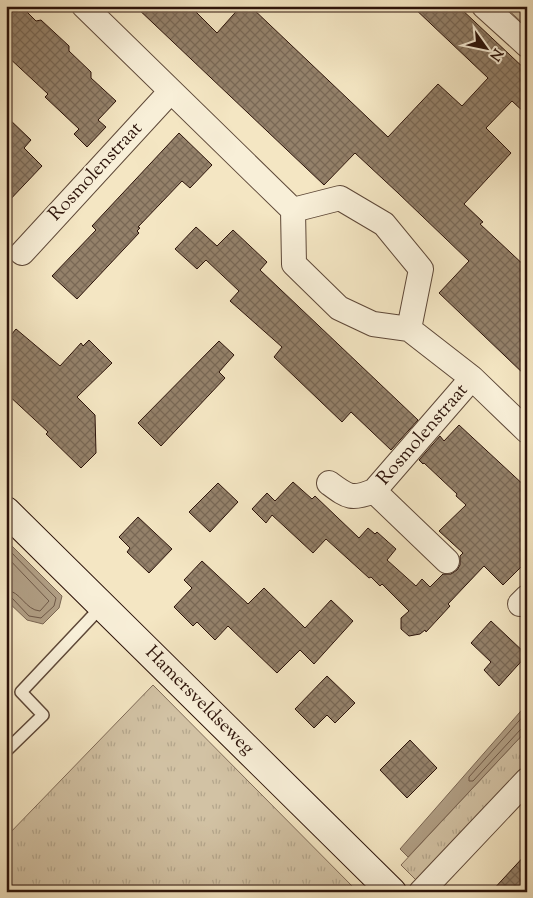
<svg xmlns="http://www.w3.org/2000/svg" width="533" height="898" viewBox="0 0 533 898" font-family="'Sorts Mill Goudy',serif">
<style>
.grass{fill:url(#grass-tufts);stroke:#7f6a57}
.water{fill:#b09e84;stroke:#7b6653}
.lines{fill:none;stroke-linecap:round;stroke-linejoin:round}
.shore{stroke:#6e5847;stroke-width:1}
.building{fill:url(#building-cross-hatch);stroke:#2c130a}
.lane-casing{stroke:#5e4838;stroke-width:14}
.street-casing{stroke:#5e4838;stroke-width:26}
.secondary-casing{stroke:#2c130a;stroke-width:30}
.lane{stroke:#f8efd8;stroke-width:11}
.street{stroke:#f8efd8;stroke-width:24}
.secondary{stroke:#f8efd8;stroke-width:28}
.labels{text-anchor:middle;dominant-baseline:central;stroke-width:4.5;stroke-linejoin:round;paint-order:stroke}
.street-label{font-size:19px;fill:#2c130a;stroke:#f8efd8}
</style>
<defs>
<pattern id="grass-tufts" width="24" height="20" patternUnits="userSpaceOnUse" patternTransform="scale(1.25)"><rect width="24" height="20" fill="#d2c2a4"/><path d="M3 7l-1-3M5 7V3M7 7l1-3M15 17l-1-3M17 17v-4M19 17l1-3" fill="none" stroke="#b4a68c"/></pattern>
<pattern id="building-cross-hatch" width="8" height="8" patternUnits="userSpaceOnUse" patternTransform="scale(1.25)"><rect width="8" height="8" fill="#94816a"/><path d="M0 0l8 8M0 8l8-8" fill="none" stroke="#796855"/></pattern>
</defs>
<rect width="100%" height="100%" fill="#f4e6c3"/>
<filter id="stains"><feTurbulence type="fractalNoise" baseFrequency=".004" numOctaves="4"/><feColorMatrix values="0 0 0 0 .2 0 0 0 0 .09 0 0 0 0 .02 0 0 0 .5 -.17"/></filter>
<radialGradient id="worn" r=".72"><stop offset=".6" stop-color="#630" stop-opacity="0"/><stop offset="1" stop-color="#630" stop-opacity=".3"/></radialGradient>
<path class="grass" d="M 504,6 L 527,6 L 527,27 Z
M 153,685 L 356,890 L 353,892 L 6,892 L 6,837 Z
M 527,730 L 527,769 L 419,883 L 401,865 Z"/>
<path class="water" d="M 6,540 L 62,596 L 59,608 L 43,624 L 27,620 L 6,600 Z
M 527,704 L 527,730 L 408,857 L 400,849 Z"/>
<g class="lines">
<path class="shore" d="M 6,547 L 56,598 L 54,606 L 41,618 L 29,616 L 12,598 L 6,597
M 6,556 L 49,601 L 40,611 C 25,610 21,591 6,590
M 527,712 L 469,777 L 469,781 L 473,781 L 521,729 L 527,727"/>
</g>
<path class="building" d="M 6,6 L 21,6 L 36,21 L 41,20 L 69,46 L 69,51 L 91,72 L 91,78 L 116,101 L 98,120 L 106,127 L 87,147 L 74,134 L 79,129 L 45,97 L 48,94 L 6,55 Z
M 135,6 L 190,6 L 217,33 L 241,6 L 250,6 L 388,137 L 438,84 L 462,106 L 488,78 L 412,6 L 458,6 L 510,55 L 527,71 L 527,115 L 512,101 L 486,128 L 511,153 L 464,204 L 483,222 L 480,224 L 527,268 L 527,377 L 439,293 L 469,261 L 398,193 L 355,153 L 324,185 Z
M 6,116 L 31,140 L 24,148 L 42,166 L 6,204 Z
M 179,133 L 212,165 L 190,188 L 182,181 L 138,227 L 140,228 L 137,231 L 139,233 L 77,299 L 52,276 L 96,230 L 92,226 Z
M 196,227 L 217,246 L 233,230 L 267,262 L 260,270 L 418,420 L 391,450 L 351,412 L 342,422 L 274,357 L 282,347 L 230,301 L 239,291 L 206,260 L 197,269 L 175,249 Z
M 16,329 L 60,366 L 81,343 L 83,346 L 89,340 L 112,363 L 77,397 L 95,415 L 96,453 L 81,468 L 46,434 L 48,432 L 6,393 L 6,341 Z
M 219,341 L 234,355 L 219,372 L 225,378 L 161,446 L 138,423 Z
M 459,425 L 527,488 L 527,561 L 503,585 L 484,566 L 448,604 L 450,606 L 426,632 L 425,630 L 420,634 L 409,636 L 401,629 L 401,618 L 409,611 L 382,584 L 380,586 L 371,577 L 369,578 L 326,539 L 313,553 L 272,515 L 266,523 L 252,509 L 267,493 L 275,501 L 293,482 L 312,499 L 315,496 L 359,538 L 368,528 L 375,534 L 377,532 L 396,549 L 387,560 L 416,586 L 422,579 L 430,587 L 443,574 L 451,574 L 457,570 L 460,565 L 460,556 L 463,553 L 439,531 L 466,505 L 456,496 L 457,494 L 424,463 L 423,464 L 419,460 L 440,436 L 444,441 Z
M 218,483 L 238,502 L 210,532 L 189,512 Z
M 138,517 L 172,549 L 149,573 L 127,552 L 130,548 L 119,537 Z
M 202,561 L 248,604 L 264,588 L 305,628 L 331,600 L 353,621 L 314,664 L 300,650 L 277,673 L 228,626 L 215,640 L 197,622 L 193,626 L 174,607 L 192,588 L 184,580 Z
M 491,621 L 527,655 L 499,686 L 484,670 L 491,662 L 471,643 Z
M 327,676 L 355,703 L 335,723 L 327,715 L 314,728 L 295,709 Z
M 410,740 L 437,768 L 407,798 L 380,770 Z
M 527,853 L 527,892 L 491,892 Z"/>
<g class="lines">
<g class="lane-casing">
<path id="lane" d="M 6,751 L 43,715 L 21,692 L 102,606"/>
</g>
<g class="street-casing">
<path id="street" d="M 84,6 L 293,210 L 294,264 L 339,308 L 373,324 L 409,329 L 472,378 L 527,431
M 484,6 L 527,45
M 293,210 L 340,198 L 384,224 L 421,269 L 409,329
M 22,253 L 171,91
M 329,483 C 348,497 351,500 374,491 L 472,378
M 374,491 L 447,561
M 520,604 L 527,597
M 421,892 L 527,780"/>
</g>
<g class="secondary-casing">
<path id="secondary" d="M 6,511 L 392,892"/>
</g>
<use href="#lane" class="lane"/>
<use href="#street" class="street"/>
<use href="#secondary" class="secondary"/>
</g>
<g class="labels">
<g class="street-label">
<text transform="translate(96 172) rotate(-47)">Rosmolenstraat</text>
<text transform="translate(423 435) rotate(-49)">Rosmolenstraat</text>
<text transform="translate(199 701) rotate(45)">Hamersveldseweg</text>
</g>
</g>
<rect width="533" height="898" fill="none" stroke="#f4e6c3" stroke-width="25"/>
<rect x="8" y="8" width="518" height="883" fill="none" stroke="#2c130a" stroke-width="2.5"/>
<rect x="12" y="12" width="508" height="873" fill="none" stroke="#2c130a"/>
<g transform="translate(486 48) rotate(123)" stroke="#f8efd8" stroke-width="4" paint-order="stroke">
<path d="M0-4L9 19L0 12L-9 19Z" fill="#2c130a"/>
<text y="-8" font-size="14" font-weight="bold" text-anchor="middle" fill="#2c130a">N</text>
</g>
<rect width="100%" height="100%" filter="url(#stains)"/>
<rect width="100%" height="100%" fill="url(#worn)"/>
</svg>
